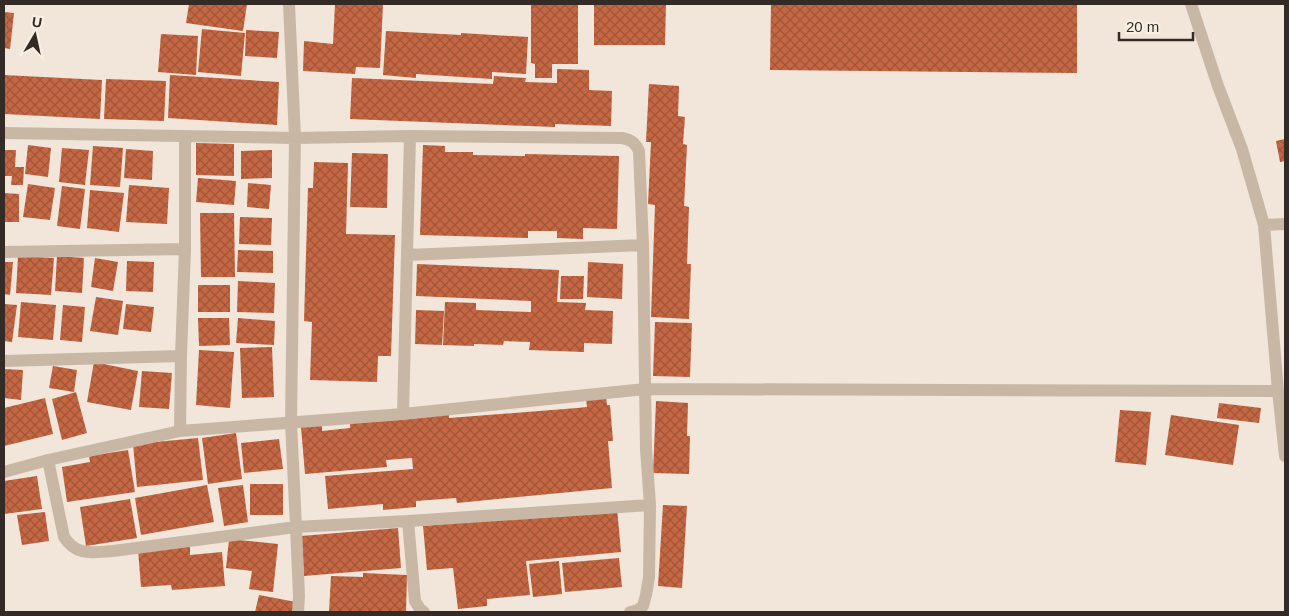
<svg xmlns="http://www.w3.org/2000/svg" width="1289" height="616" viewBox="0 0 1289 616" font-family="Arial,sans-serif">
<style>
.building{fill:url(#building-cross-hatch)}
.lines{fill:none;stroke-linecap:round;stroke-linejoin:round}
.minor{stroke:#c9b7a5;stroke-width:12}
</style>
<defs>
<pattern id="building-cross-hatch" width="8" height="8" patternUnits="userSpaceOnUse" patternTransform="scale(1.25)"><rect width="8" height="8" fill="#c56743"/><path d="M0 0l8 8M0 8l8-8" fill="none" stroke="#a15538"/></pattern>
</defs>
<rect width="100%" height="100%" fill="#f1e6d9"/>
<path class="building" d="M 189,4 L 247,4 L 243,31 L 186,23 Z
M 335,4 L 383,4 L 380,68 L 356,67 L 355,74 L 303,71 L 304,41 L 333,44 Z
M 531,4 L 578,4 L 578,64 L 552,64 L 552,78 L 535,78 L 535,64 L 531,63 Z
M 594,4 L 666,4 L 665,45 L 594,45 Z
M 771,4 L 1077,4 L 1077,73 L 770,70 Z
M 4,12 L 14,13 L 10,49 L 4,48 Z
M 202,29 L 245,33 L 241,76 L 198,72 Z
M 246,30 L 279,32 L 277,58 L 245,56 Z
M 386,31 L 461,35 L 461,33 L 528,37 L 526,74 L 492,72 L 492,79 L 416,74 L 416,78 L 383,75 Z
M 161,34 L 198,36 L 196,75 L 158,72 Z
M 557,69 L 589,70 L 589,90 L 612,91 L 611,126 L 555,124 L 555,127 L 350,119 L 352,78 L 493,84 L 494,76 L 526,78 L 525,82 L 557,83 Z
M 4,75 L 102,80 L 100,119 L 4,114 Z
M 170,75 L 279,82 L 277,125 L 168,118 Z
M 106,79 L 166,81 L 164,121 L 104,119 Z
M 649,84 L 679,86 L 678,116 L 685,117 L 683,144 L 687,145 L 684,206 L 689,207 L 687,264 L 691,264 L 689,319 L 651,317 L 655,205 L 648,204 L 651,142 L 646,142 Z
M 1285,139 L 1285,161 L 1280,162 L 1276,141 Z
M 196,143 L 234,144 L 234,176 L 196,175 Z
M 28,145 L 51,148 L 48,177 L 25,174 Z
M 423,145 L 445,146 L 445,152 L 473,152 L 473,155 L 525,156 L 525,154 L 619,156 L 617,229 L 583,228 L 583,239 L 557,238 L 557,231 L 528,231 L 528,238 L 420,235 Z
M 93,146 L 123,148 L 120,187 L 90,185 Z
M 62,148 L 89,150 L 85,185 L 59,182 Z
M 126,149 L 153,151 L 152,180 L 124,178 Z
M 4,150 L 16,150 L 15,167 L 24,167 L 23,185 L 11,185 L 12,176 L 4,176 Z
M 272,150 L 272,178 L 241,179 L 241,151 Z
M 352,153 L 388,154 L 387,208 L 350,207 Z
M 314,162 L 348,163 L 346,234 L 395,235 L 391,356 L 378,356 L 377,382 L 310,380 L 312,322 L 304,321 L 308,188 L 313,188 Z
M 198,178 L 236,181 L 234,205 L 196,202 Z
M 248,183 L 271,185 L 269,209 L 247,207 Z
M 28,184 L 55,188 L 50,220 L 23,217 Z
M 129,185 L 169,188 L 167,224 L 126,222 Z
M 62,186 L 85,189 L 80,229 L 57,226 Z
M 90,190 L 124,193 L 119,232 L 87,228 Z
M 4,193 L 19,194 L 19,222 L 4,222 Z
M 200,213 L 234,213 L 235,277 L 201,277 Z
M 240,217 L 272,218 L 271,245 L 239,244 Z
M 238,250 L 273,251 L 273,273 L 237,272 Z
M 18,256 L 54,258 L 51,295 L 16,293 Z
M 57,256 L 84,258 L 82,293 L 55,291 Z
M 95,258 L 118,262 L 113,291 L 91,287 Z
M 127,261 L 154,262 L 153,292 L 126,291 Z
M 4,262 L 13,262 L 10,295 L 4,294 Z
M 588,262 L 623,264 L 622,299 L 587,297 Z
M 417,264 L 559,270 L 557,302 L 586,303 L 585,310 L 613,311 L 612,344 L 584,343 L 584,352 L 529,350 L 530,342 L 504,341 L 503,345 L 474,344 L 474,346 L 443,345 L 445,302 L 476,303 L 476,310 L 531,312 L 531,301 L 416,296 Z
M 561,276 L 584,276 L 583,299 L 560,299 Z
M 238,281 L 275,283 L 274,313 L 237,312 Z
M 198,285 L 230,285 L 230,312 L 198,312 Z
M 96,297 L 123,301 L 118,335 L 90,331 Z
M 21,302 L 56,305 L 53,340 L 18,337 Z
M 4,304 L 17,305 L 12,342 L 4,341 Z
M 126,304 L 154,307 L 151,332 L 123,329 Z
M 63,305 L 85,307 L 82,342 L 60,340 Z
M 416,310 L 444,311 L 442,345 L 415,344 Z
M 198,318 L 229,318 L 230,345 L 199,346 Z
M 238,318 L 275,321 L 274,345 L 236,343 Z
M 655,322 L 692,323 L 690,377 L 653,376 Z
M 272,347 L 274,397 L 242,398 L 240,348 Z
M 199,350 L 234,352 L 230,408 L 196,405 Z
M 94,362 L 138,371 L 131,410 L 87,402 Z
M 53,366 L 77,370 L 74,392 L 49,388 Z
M 4,369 L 23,370 L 21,400 L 4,398 Z
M 142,371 L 172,373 L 169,409 L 139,407 Z
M 76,392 L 87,433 L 62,440 L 52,399 Z
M 606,396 L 607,405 L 610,405 L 613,441 L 608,441 L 612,488 L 457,503 L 456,498 L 416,501 L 416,507 L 383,510 L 383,504 L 328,509 L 325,476 L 413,469 L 412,458 L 386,460 L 387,467 L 305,474 L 301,427 L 322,425 L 322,431 L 350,428 L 350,421 L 449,413 L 449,418 L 577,408 L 587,407 L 586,398 Z
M 45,398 L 53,434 L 4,446 L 4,408 Z
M 656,401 L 688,403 L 687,436 L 690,436 L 689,474 L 653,473 Z
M 1219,403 L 1261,408 L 1259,423 L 1217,418 Z
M 1120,410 L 1151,412 L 1146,465 L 1115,462 Z
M 1171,415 L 1239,425 L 1233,465 L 1165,455 Z
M 236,433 L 242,479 L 208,484 L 202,438 Z
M 198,438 L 203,480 L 137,487 L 133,444 Z
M 279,439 L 283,469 L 244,473 L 241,443 Z
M 128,450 L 135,492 L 67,502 L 62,467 L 90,462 L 89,456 Z
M 37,476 L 42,509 L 4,514 L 4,481 Z
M 250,484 L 283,484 L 283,515 L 250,515 Z
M 207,485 L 214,522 L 141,535 L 135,498 Z
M 243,485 L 248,522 L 224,526 L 218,488 Z
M 130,499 L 137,538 L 86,546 L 80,507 Z
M 663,505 L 687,506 L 682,588 L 658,586 Z
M 617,508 L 621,552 L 526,561 L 530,595 L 487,599 L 487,606 L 458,609 L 453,568 L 427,570 L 423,526 Z
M 45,512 L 49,541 L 22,545 L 17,515 Z
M 398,528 L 401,568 L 304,576 L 301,536 Z
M 229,539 L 278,544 L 273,592 L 249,589 L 252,571 L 226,568 Z
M 190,546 L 190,555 L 222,552 L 225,586 L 172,590 L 171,585 L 141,587 L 138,550 Z
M 619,558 L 622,587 L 565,592 L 562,563 Z
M 559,561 L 562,594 L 533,597 L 529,564 Z
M 363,573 L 407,575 L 406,612 L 329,612 L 331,576 L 363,577 Z
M 259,595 L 296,602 L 293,612 L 255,612 Z"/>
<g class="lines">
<path class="minor" d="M 289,4 L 295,138 L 291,422 L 296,527 L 408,521
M 1191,4 L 1218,86 L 1242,149 L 1264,225 L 1278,391 L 1285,456
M 4,133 L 295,138 L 410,136
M 1264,225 L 1285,224
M 4,252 L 185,249
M 407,255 L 643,245
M 4,361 L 181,356
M 403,414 L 410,136 L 622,138 C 632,140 635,143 639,151 L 643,245 L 646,449 L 650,505 L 649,577 L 646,595 L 643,606 L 638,610 L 630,612
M 180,431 L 181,356 L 185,249 L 185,137
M 48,460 L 64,537 C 77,557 93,552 113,551 L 296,527 L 299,596 L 298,612
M 4,472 L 48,460 L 180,431 L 403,414 L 645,389 L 1278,391
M 424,612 L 420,609 L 415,601 L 408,521 L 650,505"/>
</g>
<rect width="1289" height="616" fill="none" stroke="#342b26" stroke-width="10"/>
<g transform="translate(35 35) rotate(9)" stroke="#f9f0e5" stroke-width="4" paint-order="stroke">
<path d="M0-4L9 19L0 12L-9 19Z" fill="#342b26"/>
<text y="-8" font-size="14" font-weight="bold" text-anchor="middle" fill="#342b26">U</text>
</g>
<path d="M1119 32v8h74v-8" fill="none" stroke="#342b26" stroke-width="2.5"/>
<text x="1126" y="32" font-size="15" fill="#342b26" stroke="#f9f0e5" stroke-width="4" paint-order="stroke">20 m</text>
</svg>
